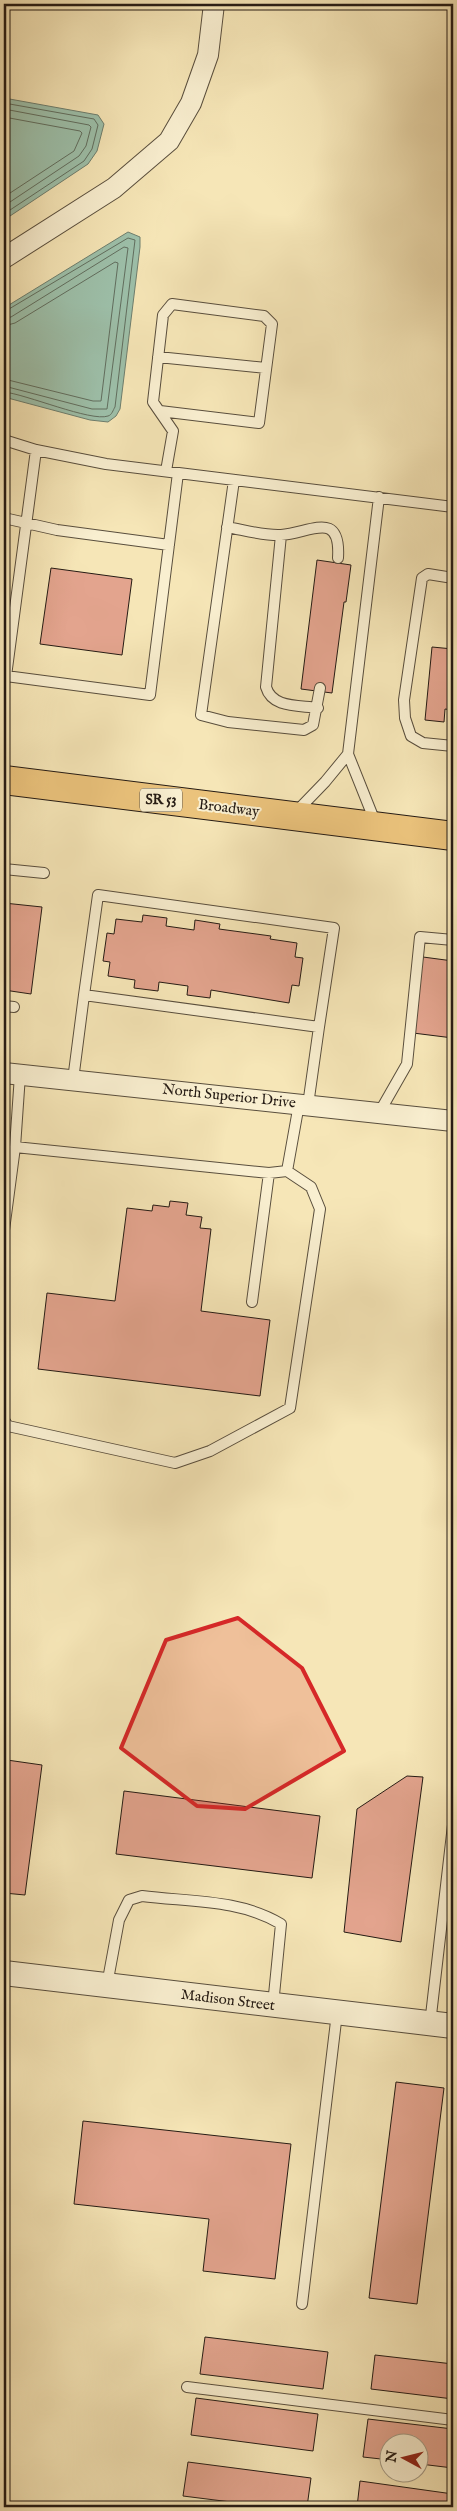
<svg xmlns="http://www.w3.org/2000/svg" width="457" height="2511" viewBox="0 0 457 2511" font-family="'IM FELL English',serif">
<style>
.water{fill:#9dc0aa;stroke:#6d7e6e}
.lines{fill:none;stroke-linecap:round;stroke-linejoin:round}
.shore{stroke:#616e5f;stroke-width:1}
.building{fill:#e3a48e;stroke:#251b14}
.service-casing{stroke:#594e3d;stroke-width:12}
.minor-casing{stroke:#594e3d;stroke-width:22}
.tertiary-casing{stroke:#594e3d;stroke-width:26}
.primary-casing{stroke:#251b14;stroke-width:30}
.service{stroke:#f9efd0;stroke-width:10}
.minor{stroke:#f9efd0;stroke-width:20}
.tertiary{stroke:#f9efd0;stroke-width:24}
.primary{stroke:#ebc37c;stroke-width:28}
.marked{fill:#d62828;fill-opacity:0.2;stroke:#d62828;stroke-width:4;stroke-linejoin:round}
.labels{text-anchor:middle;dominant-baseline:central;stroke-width:4;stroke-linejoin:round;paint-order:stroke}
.shield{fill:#f9efd0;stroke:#655b4c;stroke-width:1}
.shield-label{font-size:14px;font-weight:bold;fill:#251b14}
.street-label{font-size:15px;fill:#251b14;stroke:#f9efd0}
</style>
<rect width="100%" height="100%" fill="#f6e6b7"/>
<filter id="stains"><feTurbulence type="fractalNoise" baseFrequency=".004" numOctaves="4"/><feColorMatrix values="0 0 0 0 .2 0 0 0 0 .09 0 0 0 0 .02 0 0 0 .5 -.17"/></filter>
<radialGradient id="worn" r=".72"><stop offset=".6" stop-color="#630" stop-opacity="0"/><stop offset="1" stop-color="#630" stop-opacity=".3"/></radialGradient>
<path class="water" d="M 4,98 L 98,115 L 104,124 L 97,151 L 88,164 L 4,220 Z
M 128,232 L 140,237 L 140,247 L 120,409 L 116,416 L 108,422 L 90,420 L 4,397 L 4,308 Z"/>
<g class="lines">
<path class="shore" d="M 4,103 L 94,119 L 98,125 L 92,149 L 84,161 L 4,214
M 4,109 L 89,125 L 91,127 L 86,146 L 79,156 L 4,206
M 4,117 L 80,131 L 82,133 L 74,151 L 4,197
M 4,312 L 128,238 L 135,240 L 115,407 C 113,410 112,415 108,416 C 91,422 26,394 4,392
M 4,318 L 11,317 L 124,247 L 128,248 L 107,409 L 92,409 L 4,386
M 4,326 L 15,323 L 115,262 L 118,263 L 101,401 L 93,401 L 4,379"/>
</g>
<path class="building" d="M 317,560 L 351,565 L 346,602 L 344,602 L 332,693 L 301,689 Z
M 51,568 L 132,579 L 122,655 L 40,644 Z
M 432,647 L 453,649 L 452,710 L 445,709 L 444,722 L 425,720 Z
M 4,903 L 42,907 L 31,994 L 4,990 Z
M 143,915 L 167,918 L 166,926 L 194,930 L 195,920 L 220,924 L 219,929 L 271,936 L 270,939 L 297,943 L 295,957 L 303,958 L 299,986 L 292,985 L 289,1003 L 211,990 L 210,998 L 187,995 L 188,986 L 159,982 L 158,991 L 134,988 L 135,980 L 108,976 L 110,962 L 103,961 L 107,933 L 114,934 L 116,919 L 142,922 Z
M 423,957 L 453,961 L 453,1038 L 413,1033 Z
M 170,1201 L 188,1203 L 186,1215 L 202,1217 L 200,1228 L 211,1229 L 201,1311 L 270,1320 L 260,1396 L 38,1369 L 47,1293 L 115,1301 L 127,1208 L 152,1211 L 153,1205 L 169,1207 Z
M 7,1760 L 42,1765 L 25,1895 L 4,1893 L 4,1784 Z
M 407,1776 L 423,1777 L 401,1942 L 344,1932 L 357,1809 Z
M 124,1791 L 320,1816 L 312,1878 L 116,1854 Z
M 396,2082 L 444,2088 L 417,2304 L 369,2298 Z
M 83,2121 L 291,2144 L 275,2279 L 203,2271 L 209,2219 L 74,2204 Z
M 205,2337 L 328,2352 L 323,2389 L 200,2374 Z
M 375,2355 L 453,2364 L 453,2399 L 371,2389 Z
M 196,2398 L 318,2414 L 313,2451 L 191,2435 Z
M 368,2419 L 453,2429 L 453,2468 L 420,2464 L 420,2444 L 390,2444 L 390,2460 L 363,2457 Z
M 188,2462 L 311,2478 L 307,2507 L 271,2507 L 183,2496 Z
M 360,2481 L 453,2494 L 453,2507 L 357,2507 Z"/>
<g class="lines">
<g class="service-casing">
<path id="service" d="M 158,357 L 266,368
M 160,411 L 259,423 L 272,324 L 264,316 L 172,304 L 163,315 L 153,402 L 173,431 L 166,471
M 4,440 L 36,450 L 106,464 L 453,507
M 36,450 L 6,676 L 150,695 L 178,473
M 234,480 L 201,715 L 228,722 L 304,730 L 313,725 L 320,688
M 4,518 L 57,530 L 169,545
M 227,527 C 244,530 264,536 281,535 C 310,533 341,509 338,558
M 281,535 L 266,687 C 272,708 298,705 318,708
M 453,578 L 428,574 L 422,578 L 404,700 L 405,718 L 411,736 L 423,743 L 453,746
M 348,754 L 379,497
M 296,812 L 325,782 L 348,754 L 376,824
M 4,869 L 44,873
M 84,995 L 98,895 L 334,928 L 319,1027
M 4,1006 L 14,1007
M 73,1080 L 84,995 L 319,1027 L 308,1105
M 379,1113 L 407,1064 L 420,937 L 453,940
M 15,1147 L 269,1173 L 287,1171
M 4,1230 L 15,1147 L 20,1075
M 252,1302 L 269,1173
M 4,1420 L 8,1426 L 175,1463 L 210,1451 L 290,1408 L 320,1209 L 311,1187 L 287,1171 L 299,1104
M 107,1985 L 119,1920 L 129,1900 L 142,1896 C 188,1902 240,1899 281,1924 L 273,2005
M 430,2024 L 453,1825
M 302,2304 L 337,2013
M 187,2387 L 453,2420"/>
</g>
<g class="minor-casing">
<path id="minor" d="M 4,258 L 114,188 L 169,141 L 191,103 L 208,55 L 214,4
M 4,1073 L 453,1121"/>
</g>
<g class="tertiary-casing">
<path id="tertiary" d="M 4,1973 L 453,2026"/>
</g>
<g class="primary-casing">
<path id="primary" d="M 4,780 L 453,836"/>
</g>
<use href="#service" class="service"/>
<use href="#minor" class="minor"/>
<use href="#tertiary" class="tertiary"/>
<use href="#primary" class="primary"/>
</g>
<path class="marked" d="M 238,1618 L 302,1668 L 344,1751 L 245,1809 L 197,1806 L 121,1748 L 166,1640 Z"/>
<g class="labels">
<rect class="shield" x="140" y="788.5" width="42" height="23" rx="4"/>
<g class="shield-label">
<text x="161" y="800">SR 53</text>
</g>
<g class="street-label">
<text transform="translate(229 808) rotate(7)">Broadway</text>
<text transform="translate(229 1096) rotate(6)">North Superior Drive</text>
<text transform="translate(228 2000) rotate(7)">Madison Street</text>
</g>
</g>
<rect width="457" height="2511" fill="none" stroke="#f6e6b7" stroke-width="20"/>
<rect x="5" y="5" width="447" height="2501" fill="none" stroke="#251b14" stroke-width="2.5"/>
<rect x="10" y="10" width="437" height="2491" fill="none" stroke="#251b14"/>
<g transform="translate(404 2458) rotate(277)"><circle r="24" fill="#f9efd0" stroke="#a49a85"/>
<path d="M0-4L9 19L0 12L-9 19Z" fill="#8f2418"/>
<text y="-8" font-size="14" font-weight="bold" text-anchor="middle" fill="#251b14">N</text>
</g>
<rect width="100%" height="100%" filter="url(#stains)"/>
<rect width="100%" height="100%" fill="url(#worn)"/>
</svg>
